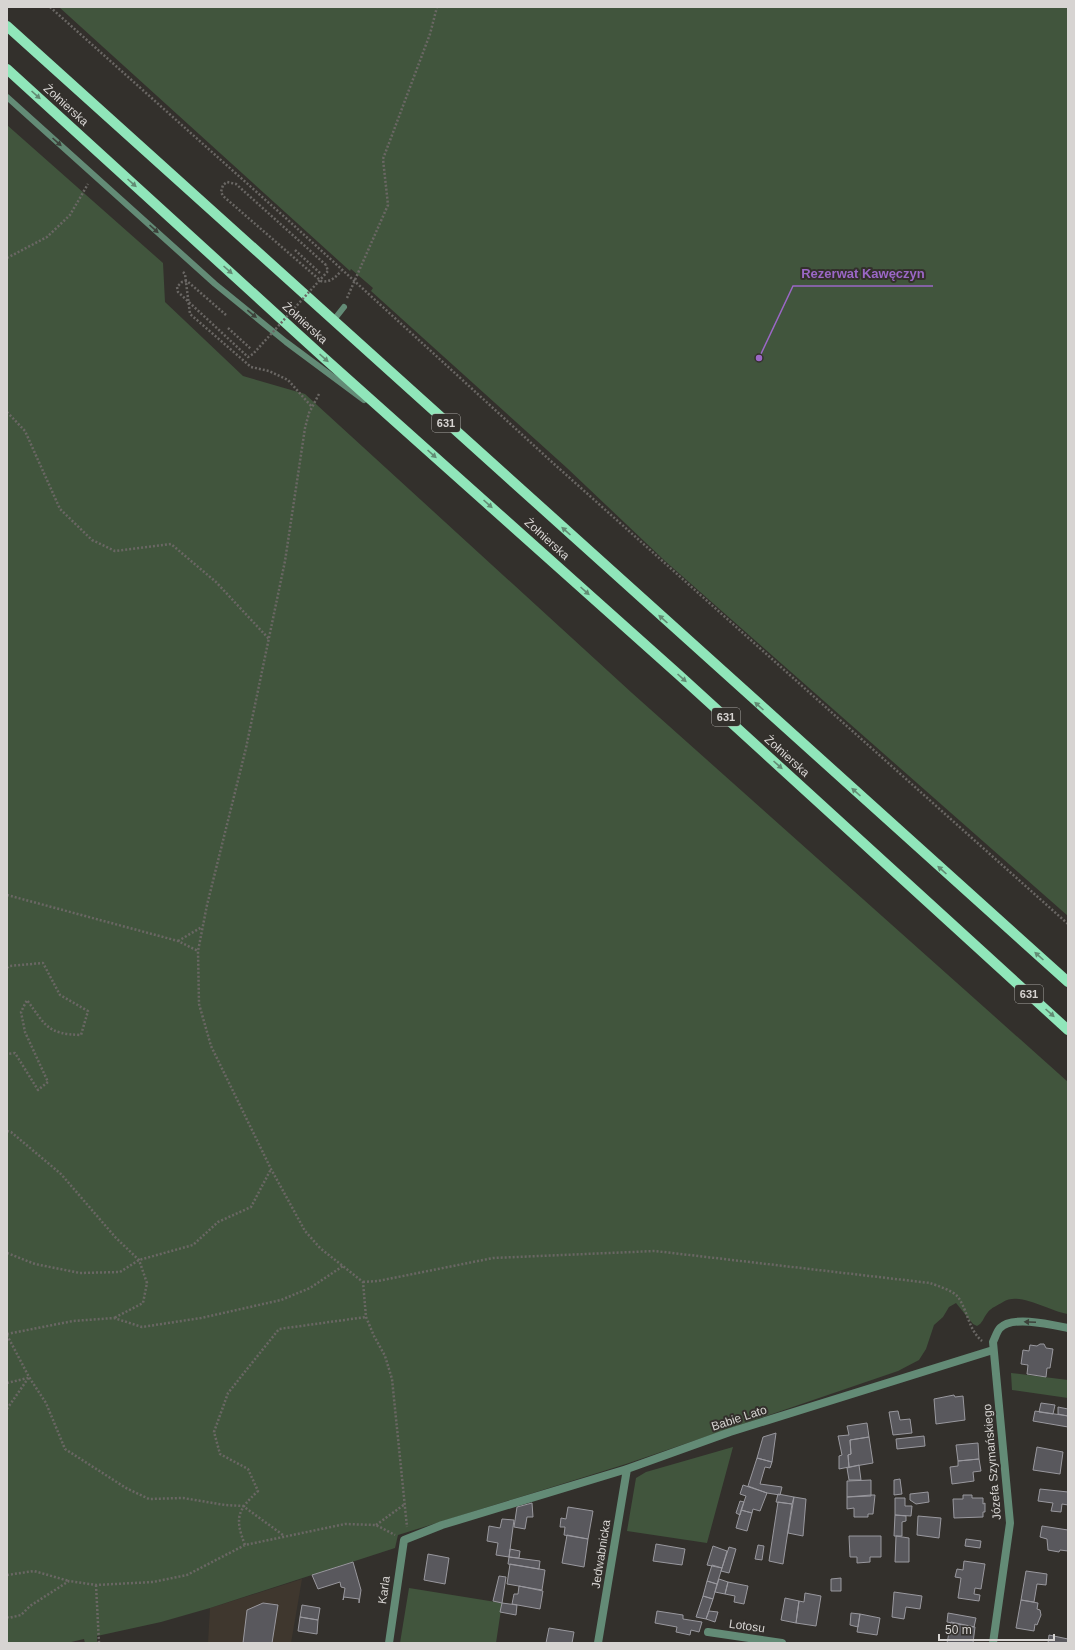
<svg xmlns="http://www.w3.org/2000/svg" width="1075" height="1650" viewBox="0 0 1075 1650" font-family="Helvetica,sans-serif">
<style>
.built{fill:#3f372e}
.green{fill:#41553d}
.building{fill:#59585d;stroke:#99989e}
.lines{fill:none;stroke-linecap:round;stroke-linejoin:round}
.path{stroke:#6a6764;stroke-width:2.5;stroke-dasharray:2 2;stroke-linecap:butt}
.service{stroke:#638b76;stroke-width:6}
.minor{stroke:#638b76;stroke-width:8}
.primary{stroke:#90e6ba;stroke-width:10}
.path-bridge{stroke:#6a6764;stroke-width:2.5;stroke-dasharray:2 2;stroke-linecap:butt}
.oneway{fill:#628b73}
.oneway2{fill:#3d423b}
.labels{text-anchor:middle;dominant-baseline:central;stroke-width:4;stroke-linejoin:round;paint-order:stroke}
.shield{fill:#33302c;stroke:#a6a3a0;stroke-width:1}
.shield-label{font-size:11px;font-weight:bold;fill:#d7d4d2}
.street-label{font-size:12px;fill:#d7d4d2;stroke:#33302c}
.leader{fill:none;stroke:#9b67c6;stroke-width:1.5}
.callout-dot{fill:#9b67c6;stroke:#33302c;stroke-width:1.5}
.callout-label{font-size:13px;text-anchor:middle;font-weight:bold;fill:#9b67c6;stroke:#33302c;stroke-width:4;stroke-linejoin:round;paint-order:stroke}
</style>
<rect width="100%" height="100%" fill="#33302c"/>
<path class="built" d="M 302,1579 L 291,1643 L 208,1643 L 210,1608 Z"/>
<path class="green" d="M 59,7 L 1068,7 L 1068,916 L 665,561 L 567,468 L 371,291 L 373,288 L 351,269 L 350,271 Z
M 7,125 L 163,263 L 165,302 L 243,376 L 305,394 L 632,693 L 1068,1082 L 1068,1314 C 1050,1312 1020,1291 1003,1302 C 998,1305 991,1308 988,1312 C 983,1318 983,1323 977,1326 L 973,1324 L 956,1303 L 949,1307 L 943,1317 L 934,1325 L 926,1349 L 919,1360 L 898,1371 L 626,1464 L 398,1535 L 395,1548 L 210,1608 L 161,1622 L 97,1636 L 97,1643 L 85,1643 L 84,1639 L 67,1643 L 7,1643 Z
M 1011,1373 L 1068,1380 L 1068,1398 L 1012,1390 Z
M 733,1447 L 707,1543 L 627,1531 L 636,1478 L 646,1472 Z
M 409,1588 L 502,1603 L 496,1643 L 400,1643 Z"/>
<path class="building" d="M 1040,1344 L 1044,1344 L 1046,1348 L 1053,1349 L 1050,1368 L 1047,1368 L 1046,1377 L 1027,1374 L 1028,1365 L 1021,1364 L 1023,1350 L 1029,1351 L 1030,1345 L 1037,1346 Z
M 954,1395 L 955,1397 L 963,1396 L 965,1420 L 936,1424 L 934,1399 Z
M 1041,1403 L 1055,1405 L 1053,1414 L 1039,1412 Z
M 1058,1407 L 1068,1409 L 1068,1416 L 1058,1414 Z
M 898,1411 L 900,1420 L 910,1419 L 912,1433 L 893,1435 L 889,1412 Z
M 1035,1411 L 1068,1416 L 1068,1427 L 1033,1421 Z
M 867,1423 L 869,1437 L 850,1440 L 851,1454 L 848,1455 L 849,1467 L 839,1469 L 839,1456 L 842,1455 L 838,1436 L 849,1435 L 847,1426 Z
M 776,1433 L 772,1462 L 757,1458 L 763,1437 Z
M 924,1436 L 925,1446 L 897,1449 L 896,1439 Z
M 869,1437 L 873,1463 L 849,1467 L 848,1455 L 851,1454 L 850,1440 Z
M 978,1443 L 979,1459 L 958,1461 L 956,1445 Z
M 1037,1447 L 1063,1452 L 1060,1474 L 1033,1470 Z
M 757,1458 L 772,1462 L 770,1468 L 765,1467 L 760,1484 L 782,1487 L 780,1495 L 767,1493 L 748,1486 Z
M 979,1459 L 981,1471 L 973,1472 L 974,1481 L 952,1484 L 950,1467 L 958,1466 L 958,1461 Z
M 859,1465 L 861,1480 L 849,1480 L 847,1468 Z
M 900,1479 L 902,1494 L 894,1495 L 894,1480 Z
M 871,1480 L 871,1496 L 847,1497 L 847,1481 Z
M 743,1485 L 767,1493 L 760,1511 L 753,1509 L 752,1513 L 741,1510 L 746,1496 L 740,1494 Z
M 1040,1489 L 1068,1492 L 1068,1505 L 1062,1504 L 1061,1512 L 1051,1511 L 1053,1503 L 1038,1501 Z
M 928,1492 L 929,1502 L 916,1504 L 910,1500 L 910,1494 Z
M 778,1494 L 794,1497 L 792,1504 L 776,1502 Z
M 871,1495 L 875,1495 L 873,1514 L 868,1514 L 868,1517 L 854,1517 L 854,1508 L 847,1509 L 847,1497 Z
M 963,1495 L 972,1495 L 972,1498 L 983,1498 L 983,1504 L 985,1503 L 985,1512 L 983,1512 L 983,1517 L 954,1518 L 953,1499 L 963,1499 Z
M 794,1497 L 806,1499 L 803,1536 L 788,1533 Z
M 895,1498 L 905,1498 L 905,1506 L 912,1506 L 911,1516 L 895,1515 Z
M 740,1501 L 744,1502 L 740,1515 L 736,1513 Z
M 778,1502 L 792,1504 L 783,1564 L 769,1561 Z
M 532,1503 L 533,1517 L 527,1517 L 525,1529 L 514,1527 L 517,1507 Z
M 568,1507 L 593,1511 L 588,1539 L 564,1535 L 565,1527 L 560,1527 L 561,1518 L 566,1519 Z
M 741,1510 L 752,1513 L 747,1531 L 736,1528 Z
M 895,1515 L 906,1516 L 906,1521 L 902,1522 L 902,1536 L 894,1536 Z
M 918,1516 L 941,1518 L 939,1538 L 917,1535 Z
M 502,1519 L 514,1520 L 509,1557 L 496,1555 L 498,1543 L 487,1541 L 489,1526 L 500,1528 Z
M 1042,1526 L 1068,1530 L 1068,1551 L 1060,1550 L 1059,1552 L 1048,1550 L 1047,1539 L 1040,1537 Z
M 567,1535 L 588,1539 L 584,1567 L 562,1563 Z
M 849,1536 L 881,1536 L 881,1557 L 870,1557 L 870,1562 L 857,1563 L 857,1557 L 850,1557 Z
M 896,1536 L 909,1538 L 909,1562 L 895,1562 Z
M 966,1539 L 981,1541 L 980,1548 L 965,1546 Z
M 656,1544 L 685,1549 L 682,1565 L 653,1561 Z
M 758,1545 L 764,1546 L 762,1560 L 755,1559 Z
M 713,1546 L 727,1551 L 722,1568 L 707,1565 Z
M 729,1547 L 736,1549 L 729,1573 L 721,1571 Z
M 510,1549 L 520,1551 L 519,1558 L 509,1557 Z
M 428,1554 L 449,1558 L 445,1584 L 424,1580 Z
M 509,1557 L 540,1561 L 539,1569 L 508,1564 Z
M 964,1561 L 985,1564 L 981,1589 L 975,1588 L 974,1594 L 980,1595 L 979,1601 L 958,1598 L 961,1578 L 955,1577 L 957,1569 L 963,1570 Z
M 353,1562 L 361,1590 L 359,1603 L 359,1599 L 344,1597 L 343,1600 L 345,1588 L 341,1587 L 340,1582 L 318,1589 L 312,1575 Z
M 510,1564 L 545,1570 L 542,1590 L 507,1584 Z
M 712,1565 L 722,1568 L 717,1584 L 707,1581 Z
M 1026,1571 L 1047,1574 L 1046,1585 L 1037,1584 L 1034,1602 L 1021,1600 Z
M 499,1576 L 506,1577 L 502,1603 L 493,1601 Z
M 841,1578 L 841,1591 L 831,1591 L 831,1579 Z
M 719,1579 L 728,1582 L 725,1594 L 715,1592 Z
M 707,1581 L 717,1584 L 713,1599 L 703,1596 Z
M 728,1582 L 748,1586 L 744,1604 L 734,1602 L 735,1596 L 725,1594 Z
M 519,1586 L 543,1591 L 540,1609 L 512,1604 L 514,1594 L 518,1594 Z
M 894,1592 L 922,1596 L 920,1609 L 906,1607 L 904,1619 L 892,1617 Z
M 805,1593 L 821,1596 L 816,1626 L 796,1623 L 799,1601 L 804,1602 Z
M 703,1596 L 713,1599 L 706,1619 L 696,1617 Z
M 785,1598 L 799,1601 L 796,1623 L 781,1620 Z
M 1021,1600 L 1038,1603 L 1037,1609 L 1040,1610 L 1041,1615 L 1037,1625 L 1035,1624 L 1034,1631 L 1016,1628 Z
M 263,1603 L 278,1605 L 272,1643 L 243,1643 L 247,1610 Z
M 502,1603 L 517,1605 L 516,1615 L 500,1612 Z
M 302,1605 L 320,1608 L 318,1620 L 300,1617 Z
M 657,1611 L 683,1615 L 683,1619 L 702,1622 L 699,1632 L 691,1630 L 690,1635 L 676,1632 L 677,1627 L 655,1623 Z
M 709,1611 L 718,1612 L 715,1622 L 706,1619 Z
M 851,1613 L 860,1614 L 858,1627 L 850,1625 Z
M 948,1613 L 976,1618 L 974,1627 L 947,1622 Z
M 860,1614 L 880,1618 L 877,1635 L 857,1632 Z
M 300,1617 L 318,1620 L 317,1634 L 298,1631 Z
M 951,1622 L 975,1627 L 973,1643 L 947,1643 Z
M 549,1628 L 574,1632 L 572,1643 L 546,1643 Z
M 1049,1635 L 1068,1639 L 1068,1643 L 1048,1643 Z"/>
<g class="lines">
<path class="path" d="M 50,7 L 289,221 L 553,463 L 1068,924
M 295,250 L 320,273
M 7,258 L 47,237 L 70,215 L 88,184
M 326,265 L 236,184 L 227,182 L 223,185 L 221,192 L 223,196 L 321,281 C 330,283 336,277 341,271
M 183,272 L 185,274 L 190,314 L 251,367 L 269,371 L 288,380 L 312,407
M 347,298 L 388,205 L 383,159 L 430,34 L 437,7
M 228,328 L 251,349
M 319,394 L 309,413 L 305,428 L 285,561 L 246,748 L 207,905 L 198,951 L 199,1004 L 211,1046 L 271,1169 L 305,1231 L 320,1248 L 363,1282 L 366,1317 L 374,1336 L 385,1356 L 392,1379 L 407,1527
M 7,412 L 25,431 L 60,509 L 92,540 L 115,551 L 171,544 L 216,582 L 269,639
M 7,895 L 178,941 L 198,951
M 178,941 L 202,927
M 7,968 L 9,966 L 43,963 L 60,995 L 88,1011 L 81,1035 C 47,1034 46,1026 27,1000 L 21,1012 L 25,1032 L 48,1082 L 38,1090 L 15,1053 L 7,1054
M 7,1131 L 11,1132 L 61,1174 L 116,1238 L 139,1260 L 147,1283 L 143,1303 L 114,1318
M 7,1253 L 35,1264 L 80,1273 L 120,1272 L 139,1260 L 193,1245 L 218,1222 L 251,1207 L 271,1169
M 363,1282 L 378,1281 L 493,1258 L 655,1251 L 930,1283 C 938,1286 952,1290 958,1297 C 968,1311 968,1329 982,1341
M 7,1334 L 73,1321 L 114,1318 L 142,1327 L 201,1318 L 281,1300 L 310,1288 L 343,1266
M 7,1335 L 29,1377 L 46,1403 L 65,1449 L 126,1488 L 149,1499 L 183,1498 L 225,1505 L 243,1506 L 283,1535
M 7,1383 L 28,1378
M 7,1409 L 29,1377
M 376,1525 L 405,1504
M 245,1545 C 234,1517 238,1510 258,1491 L 248,1469 L 220,1454 L 214,1432 L 228,1393 L 279,1329 L 366,1317
M 7,1575 L 34,1571 L 69,1581
M 96,1585 L 99,1643
M 7,1617 L 9,1618 L 21,1615 L 30,1606 L 69,1581 L 96,1585 L 153,1582 L 187,1575 L 245,1545 L 345,1524 L 376,1525 L 395,1535"/>
<path class="service" d="M 7,97 L 215,284 L 286,342 L 364,400
M 333,321 L 344,307"/>
<path class="minor" d="M 708,1632 L 782,1643
M 389,1643 L 404,1540 L 442,1525 L 627,1469 L 730,1432 L 993,1350
M 598,1643 L 627,1469
M 993,1643 L 1010,1523 L 993,1342 C 995,1338 997,1331 1000,1328 C 1012,1315 1053,1325 1068,1328"/>
<path class="primary" d="M 7,26 L 1068,982
M 7,69 L 323,357 L 679,675 L 1068,1030"/>
<path class="path-bridge" d="M 226,315 L 187,281 L 182,282 L 177,287 L 178,292 L 248,357 L 253,354 L 328,271 L 326,265"/>
</g>
<defs><path id="oneway-solid" d="M-6-.8H1V-3.2L6.5 0L1 3.2V.8H-6Z"/></defs>
<g class="oneway">
<use href="#oneway-solid" transform="translate(36 95) rotate(42)"/>
<use href="#oneway-solid" transform="translate(132 183) rotate(42)"/>
<use href="#oneway-solid" transform="translate(228 270) rotate(42)"/>
<use href="#oneway-solid" transform="translate(324 358) rotate(42)"/>
<use href="#oneway-solid" transform="translate(432 454) rotate(42)"/>
<use href="#oneway-solid" transform="translate(488 504) rotate(42)"/>
<use href="#oneway-solid" transform="translate(566 531) rotate(-138)"/>
<use href="#oneway-solid" transform="translate(585 591) rotate(42)"/>
<use href="#oneway-solid" transform="translate(663 619) rotate(-138)"/>
<use href="#oneway-solid" transform="translate(682 678) rotate(42)"/>
<use href="#oneway-solid" transform="translate(759 706) rotate(-138)"/>
<use href="#oneway-solid" transform="translate(778 765) rotate(42)"/>
<use href="#oneway-solid" transform="translate(856 792) rotate(-138)"/>
<use href="#oneway-solid" transform="translate(942 870) rotate(-138)"/>
<use href="#oneway-solid" transform="translate(1039 956) rotate(-138)"/>
<use href="#oneway-solid" transform="translate(1050 1013) rotate(42)"/>
</g>
<g class="oneway2">
<use href="#oneway-solid" transform="translate(57 142) rotate(42)"/>
<use href="#oneway-solid" transform="translate(154 229) rotate(42)"/>
<use href="#oneway-solid" transform="translate(252 314) rotate(39)"/>
<use href="#oneway-solid" transform="translate(1030 1322) rotate(-178)"/>
</g>
<g class="labels">
<g class="shield">
<rect x="432" y="414" width="28" height="18" rx="3"/>
<rect x="712" y="708" width="28" height="18" rx="3"/>
<rect x="1015" y="985" width="28" height="18" rx="3"/>
</g>
<g class="shield-label">
<text x="446" y="423">631</text>
<text x="726" y="717">631</text>
<text x="1029" y="994">631</text>
</g>
<g class="street-label">
<text transform="translate(66 105) rotate(42)">Żołnierska</text>
<text transform="translate(305 323) rotate(42)">Żołnierska</text>
<text transform="translate(547 539) rotate(42)">Żołnierska</text>
<text transform="translate(787 756) rotate(42)">Żołnierska</text>
<text transform="translate(739 1418) rotate(-18)">Babie Lato</text>
<text transform="translate(992 1462) rotate(-95)">Józefa Szymańskiego</text>
<text transform="translate(601 1554) rotate(-81)">Jedwabnicka</text>
<text transform="translate(384 1590) rotate(-82)">Karla</text>
<text transform="translate(747 1626) rotate(8)">Lotosu</text>
</g>
</g>
<path class="leader" d="M759 358L793 286H933"/>
<circle class="callout-dot" cx="759" cy="358" r="4"/>
<g class="callout-label">
<text x="863" y="278">Rezerwat Kawęczyn</text>
</g>
<rect width="1075" height="1650" fill="none" stroke="#d7d4d2" stroke-width="16"/>
<path d="M939 1634v6h115v-6" fill="none" stroke="#d7d4d2" stroke-width="2"/>
<text x="945" y="1634" font-size="12" fill="#d7d4d2" stroke="#33302c" stroke-width="3" paint-order="stroke">50 m</text>
</svg>
